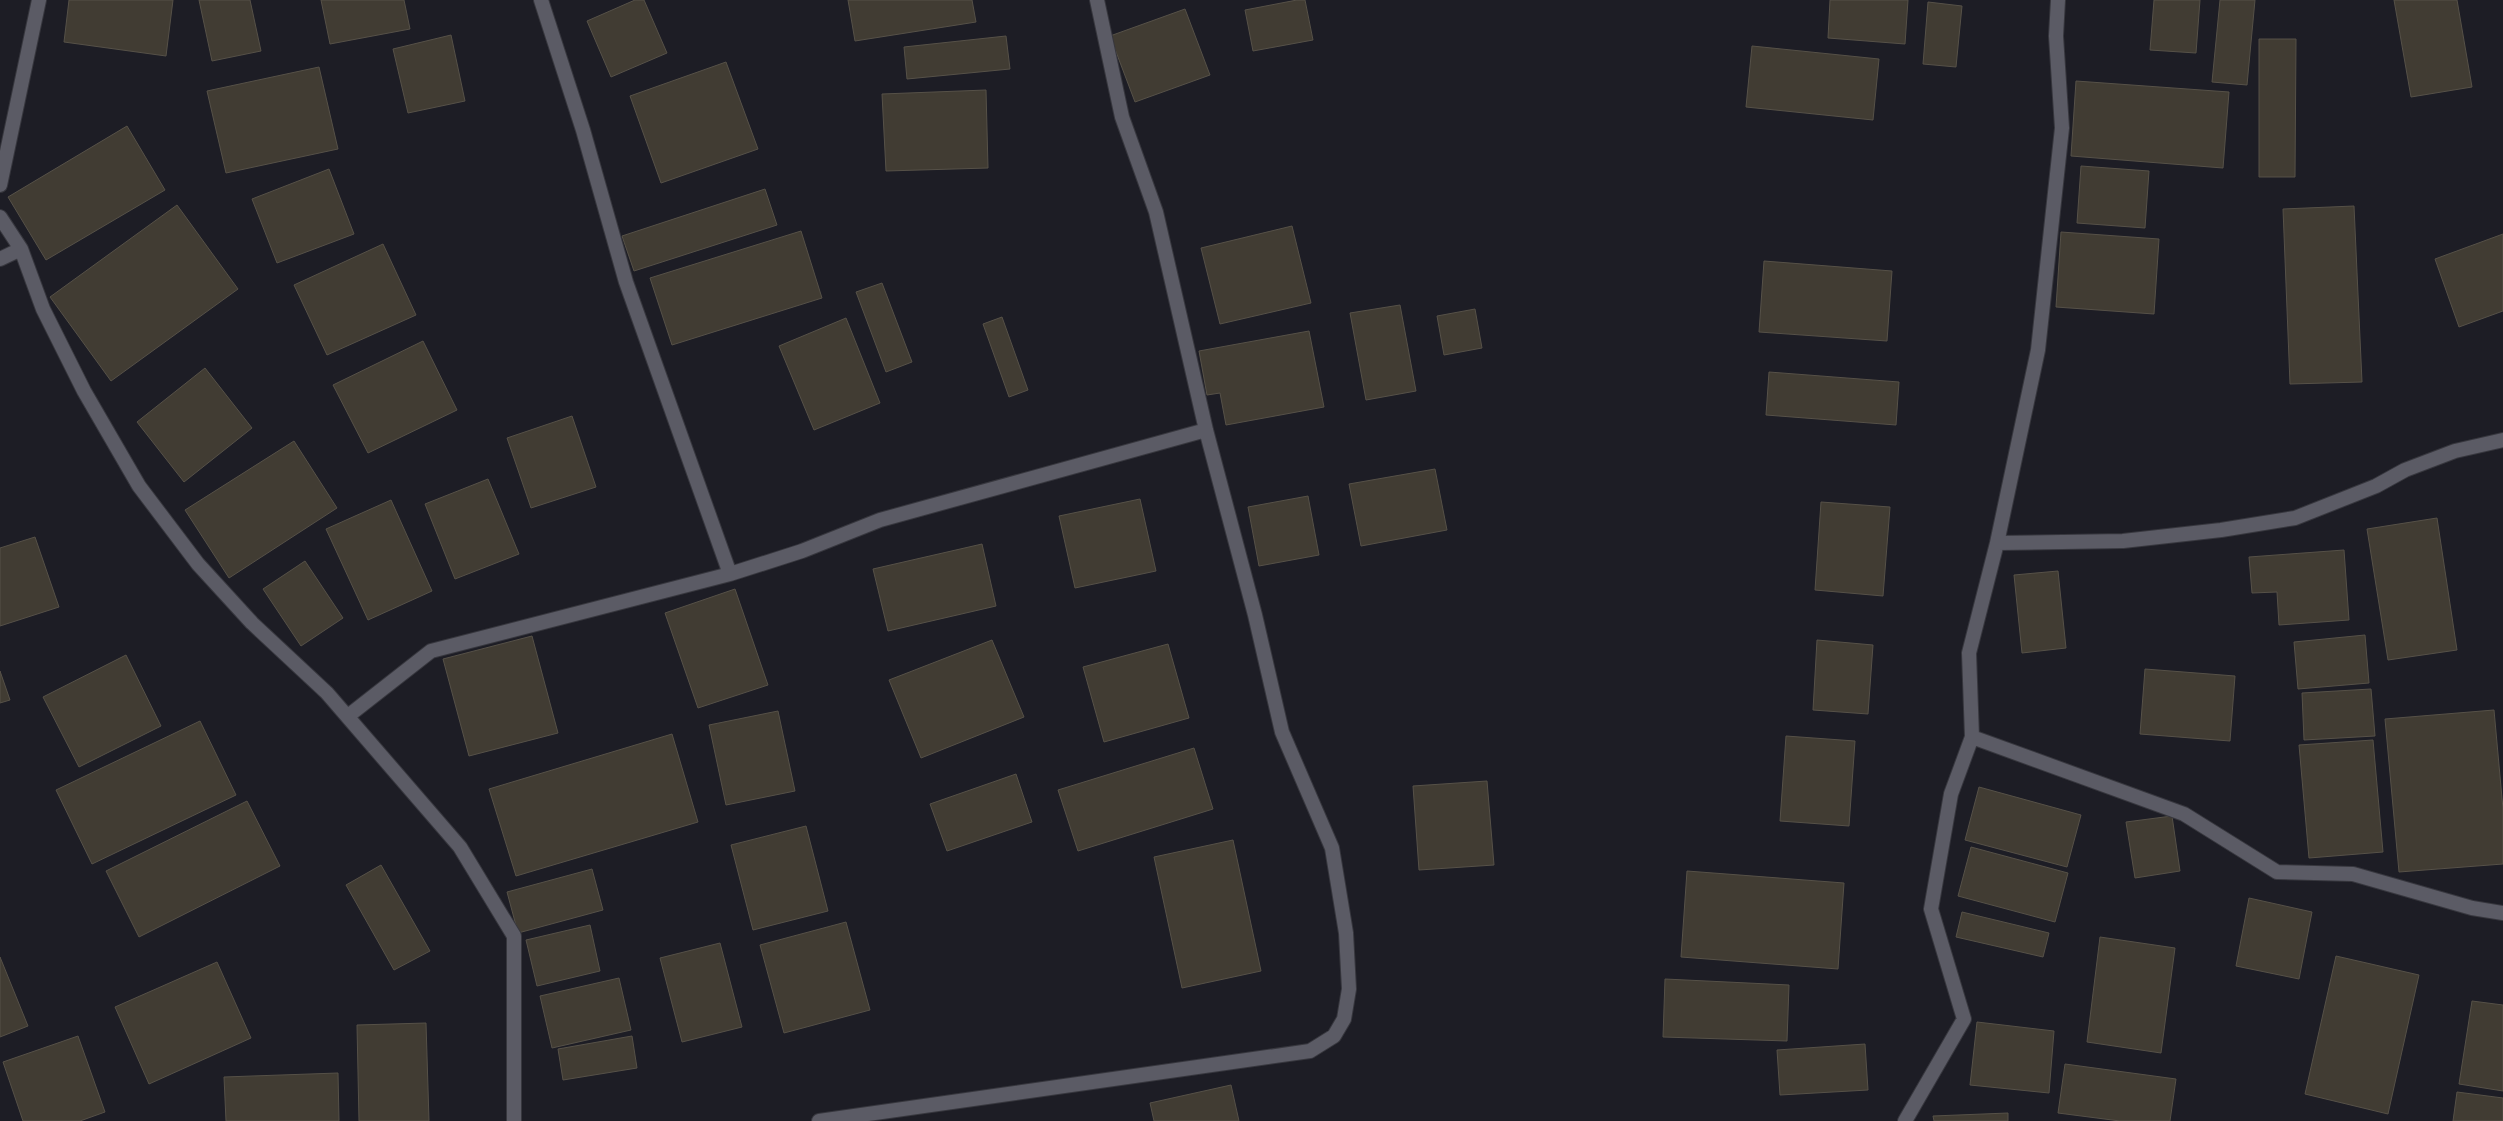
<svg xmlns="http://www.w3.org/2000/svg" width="2503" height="1121" viewBox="0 0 2503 1121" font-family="'Fira Sans Condensed',sans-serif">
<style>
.building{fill:#413c33;stroke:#565148}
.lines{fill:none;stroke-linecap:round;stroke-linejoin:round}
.minor-casing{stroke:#37373e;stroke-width:16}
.minor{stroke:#5b5b65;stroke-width:14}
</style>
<rect width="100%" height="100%" fill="#1d1d25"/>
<path class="building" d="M 69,0 L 173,0 L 166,56 L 64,42 Z
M 199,0 L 250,0 L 261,51 L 212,61 Z
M 321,0 L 404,0 L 410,29 L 330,44 Z
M 635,0 L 644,0 L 667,53 L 611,77 L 587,21 Z
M 848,0 L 972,0 L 976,22 L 855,41 Z
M 1297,0 L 1305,0 L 1313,40 L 1253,51 L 1245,10 Z
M 1830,0 L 1908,0 L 1905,44 L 1828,38 Z
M 2154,0 L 2200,0 L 2196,53 L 2150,50 Z
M 2220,0 L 2255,0 L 2247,85 L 2212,82 Z
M 2394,0 L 2457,0 L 2472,87 L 2411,97 Z
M 1928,2 L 1962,6 L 1956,67 L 1923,64 Z
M 1185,9 L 1210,75 L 1135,102 L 1110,36 Z
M 451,35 L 465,101 L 408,113 L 393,49 Z
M 1006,36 L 1010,69 L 907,79 L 904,47 Z
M 2259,39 L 2296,39 L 2295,177 L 2259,177 Z
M 1752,46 L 1879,59 L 1873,120 L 1746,107 Z
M 726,62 L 758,149 L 661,183 L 630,96 Z
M 319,67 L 338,149 L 226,173 L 207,91 Z
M 2076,81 L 2229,92 L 2223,168 L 2071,156 Z
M 986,90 L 988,168 L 886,171 L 882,94 Z
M 127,126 L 165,190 L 46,260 L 8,197 Z
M 2081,166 L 2149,171 L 2145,228 L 2077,223 Z
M 329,169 L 354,234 L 277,263 L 252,199 Z
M 765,189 L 777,225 L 634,271 L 622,236 Z
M 177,205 L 238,289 L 111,381 L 50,297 Z
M 2354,206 L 2362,382 L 2290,384 L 2283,209 Z
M 1292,226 L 1311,303 L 1220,324 L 1201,248 Z
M 801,231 L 822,298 L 672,345 L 650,278 Z
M 2061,232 L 2159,239 L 2154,314 L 2056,307 Z
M 2503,234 L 2503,311 L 2459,327 L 2435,259 Z
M 383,244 L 416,315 L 327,355 L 294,285 Z
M 1764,261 L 1892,271 L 1887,341 L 1759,332 Z
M 882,283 L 912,362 L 886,372 L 856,292 Z
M 1400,305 L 1416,391 L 1366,400 L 1350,313 Z
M 1475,309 L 1482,348 L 1444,355 L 1437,316 Z
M 1002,317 L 1028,390 L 1009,397 L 983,324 Z
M 846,318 L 880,403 L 814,430 L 779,346 Z
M 1309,331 L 1324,407 L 1226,425 L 1220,393 L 1207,395 L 1199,351 Z
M 423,341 L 457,410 L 368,453 L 333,385 Z
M 205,368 L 252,428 L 184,482 L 137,422 Z
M 1769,372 L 1899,382 L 1896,425 L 1766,415 Z
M 572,416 L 596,487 L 531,508 L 507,438 Z
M 294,441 L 337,508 L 229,578 L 185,510 Z
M 1435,469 L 1447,530 L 1361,546 L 1349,484 Z
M 488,479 L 519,554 L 455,579 L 425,504 Z
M 1308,496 L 1319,555 L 1259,566 L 1248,507 Z
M 1140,499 L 1156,571 L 1075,588 L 1059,516 Z
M 391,500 L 432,591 L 368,620 L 326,529 Z
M 1821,502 L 1890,507 L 1883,596 L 1815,590 Z
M 2437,518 L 2457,650 L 2388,660 L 2367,529 Z
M 35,537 L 59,607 L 0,626 L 0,548 Z
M 982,544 L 996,606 L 888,631 L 873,569 Z
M 2344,550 L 2349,620 L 2279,625 L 2277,592 L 2252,593 L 2249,557 Z
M 305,561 L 343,618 L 301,646 L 263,589 Z
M 2058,571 L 2066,648 L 2022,653 L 2014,575 Z
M 735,589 L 768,685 L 698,708 L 665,613 Z
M 2365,635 L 2369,683 L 2298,689 L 2294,642 Z
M 532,636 L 558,733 L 469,756 L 443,659 Z
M 992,640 L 1024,717 L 921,758 L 889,680 Z
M 1817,640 L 1873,645 L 1868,714 L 1813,710 Z
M 1168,644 L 1189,718 L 1104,742 L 1083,667 Z
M 126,655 L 161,726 L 79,767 L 43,697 Z
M 2145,669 L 2235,676 L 2230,741 L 2140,734 Z
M 0,671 L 10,700 L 0,703 Z
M 2371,689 L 2375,736 L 2304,740 L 2302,693 Z
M 2494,710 L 2503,809 L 2503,864 L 2399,872 L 2385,719 Z
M 778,711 L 795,791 L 726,805 L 709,725 Z
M 200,721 L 236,795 L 92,864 L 56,790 Z
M 672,734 L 698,822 L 516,876 L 489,789 Z
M 1786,736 L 1855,741 L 1849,826 L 1780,821 Z
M 2373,740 L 2383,852 L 2309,858 L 2299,745 Z
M 1194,748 L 1213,809 L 1078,851 L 1058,790 Z
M 1016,774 L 1032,822 L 947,851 L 930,804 Z
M 1487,781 L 1494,865 L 1419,870 L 1413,786 Z
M 1979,787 L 2081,815 L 2067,867 L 1965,840 Z
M 247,801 L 280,866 L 139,937 L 106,871 Z
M 2172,816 L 2180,871 L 2135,878 L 2126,822 Z
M 806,826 L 828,911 L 753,930 L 731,845 Z
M 1233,840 L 1261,971 L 1182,988 L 1154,857 Z
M 1971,847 L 2068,873 L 2055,922 L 1958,896 Z
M 381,865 L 430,951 L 394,970 L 346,885 Z
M 592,869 L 603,910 L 518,933 L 507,892 Z
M 1687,871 L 1844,883 L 1838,969 L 1681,957 Z
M 2249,898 L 2312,912 L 2299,979 L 2236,966 Z
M 1962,912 L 2049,933 L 2043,957 L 1956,937 Z
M 846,922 L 870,1010 L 784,1033 L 760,945 Z
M 590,925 L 600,971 L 537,986 L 526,940 Z
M 2100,937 L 2175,948 L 2161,1053 L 2087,1042 Z
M 720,943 L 742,1027 L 682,1042 L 660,958 Z
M 2336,956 L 2419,975 L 2388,1114 L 2305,1094 Z
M 0,957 L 28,1026 L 0,1037 Z
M 217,962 L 251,1038 L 149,1084 L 115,1007 Z
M 619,978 L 631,1030 L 552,1048 L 540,996 Z
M 1665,979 L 1789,985 L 1787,1041 L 1663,1037 Z
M 2472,1001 L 2503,1005 L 2503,1091 L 2459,1084 Z
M 1977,1022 L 2054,1031 L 2049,1093 L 1970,1085 Z
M 426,1023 L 429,1121 L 359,1121 L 357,1025 Z
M 78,1036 L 105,1112 L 80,1121 L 23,1121 L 3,1062 Z
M 632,1036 L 637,1068 L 563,1080 L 558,1049 Z
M 1865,1044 L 1868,1090 L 1780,1095 L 1777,1050 Z
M 2065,1064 L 2176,1079 L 2170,1121 L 2120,1121 L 2058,1113 Z
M 338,1073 L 339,1121 L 226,1121 L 224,1077 Z
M 1231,1085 L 1239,1121 L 1154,1121 L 1150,1103 Z
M 2457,1092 L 2503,1098 L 2503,1121 L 2453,1121 Z
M 2008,1113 L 2008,1121 L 1934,1121 L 1933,1116 Z"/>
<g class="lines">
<g class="minor-casing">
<path id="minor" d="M 541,0 L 583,130 L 626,282 L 730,574
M 0,185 L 39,0
M 0,217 L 21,249 L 43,309 L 84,391 L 139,486 L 198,564 L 252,623 L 327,693 L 460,847 L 514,936 L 514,1121
M 0,259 L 21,249
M 1997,543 L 2123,541 L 2221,530 L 2295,518 L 2376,486 L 2405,470 L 2455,451 L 2503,440
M 348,716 L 431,651 L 730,574 L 802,551 L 880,520 L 1206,430
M 1972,737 L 2184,814 L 2277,872 L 2353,874 L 2472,908 L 2503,913
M 819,1121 L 1310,1051 L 1334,1036 L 1344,1019 L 1349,989 L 1346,933 L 1332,848 L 1282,732 L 1255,615 L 1206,430 L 1156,212 L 1122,117 L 1097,0
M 1905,1121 L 1964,1019 L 1931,909 L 1951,794 L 1972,737 L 1969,653 L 1997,543 L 2038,350 L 2062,128 L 2056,36 L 2058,0"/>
</g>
<use href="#minor" class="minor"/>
</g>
</svg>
